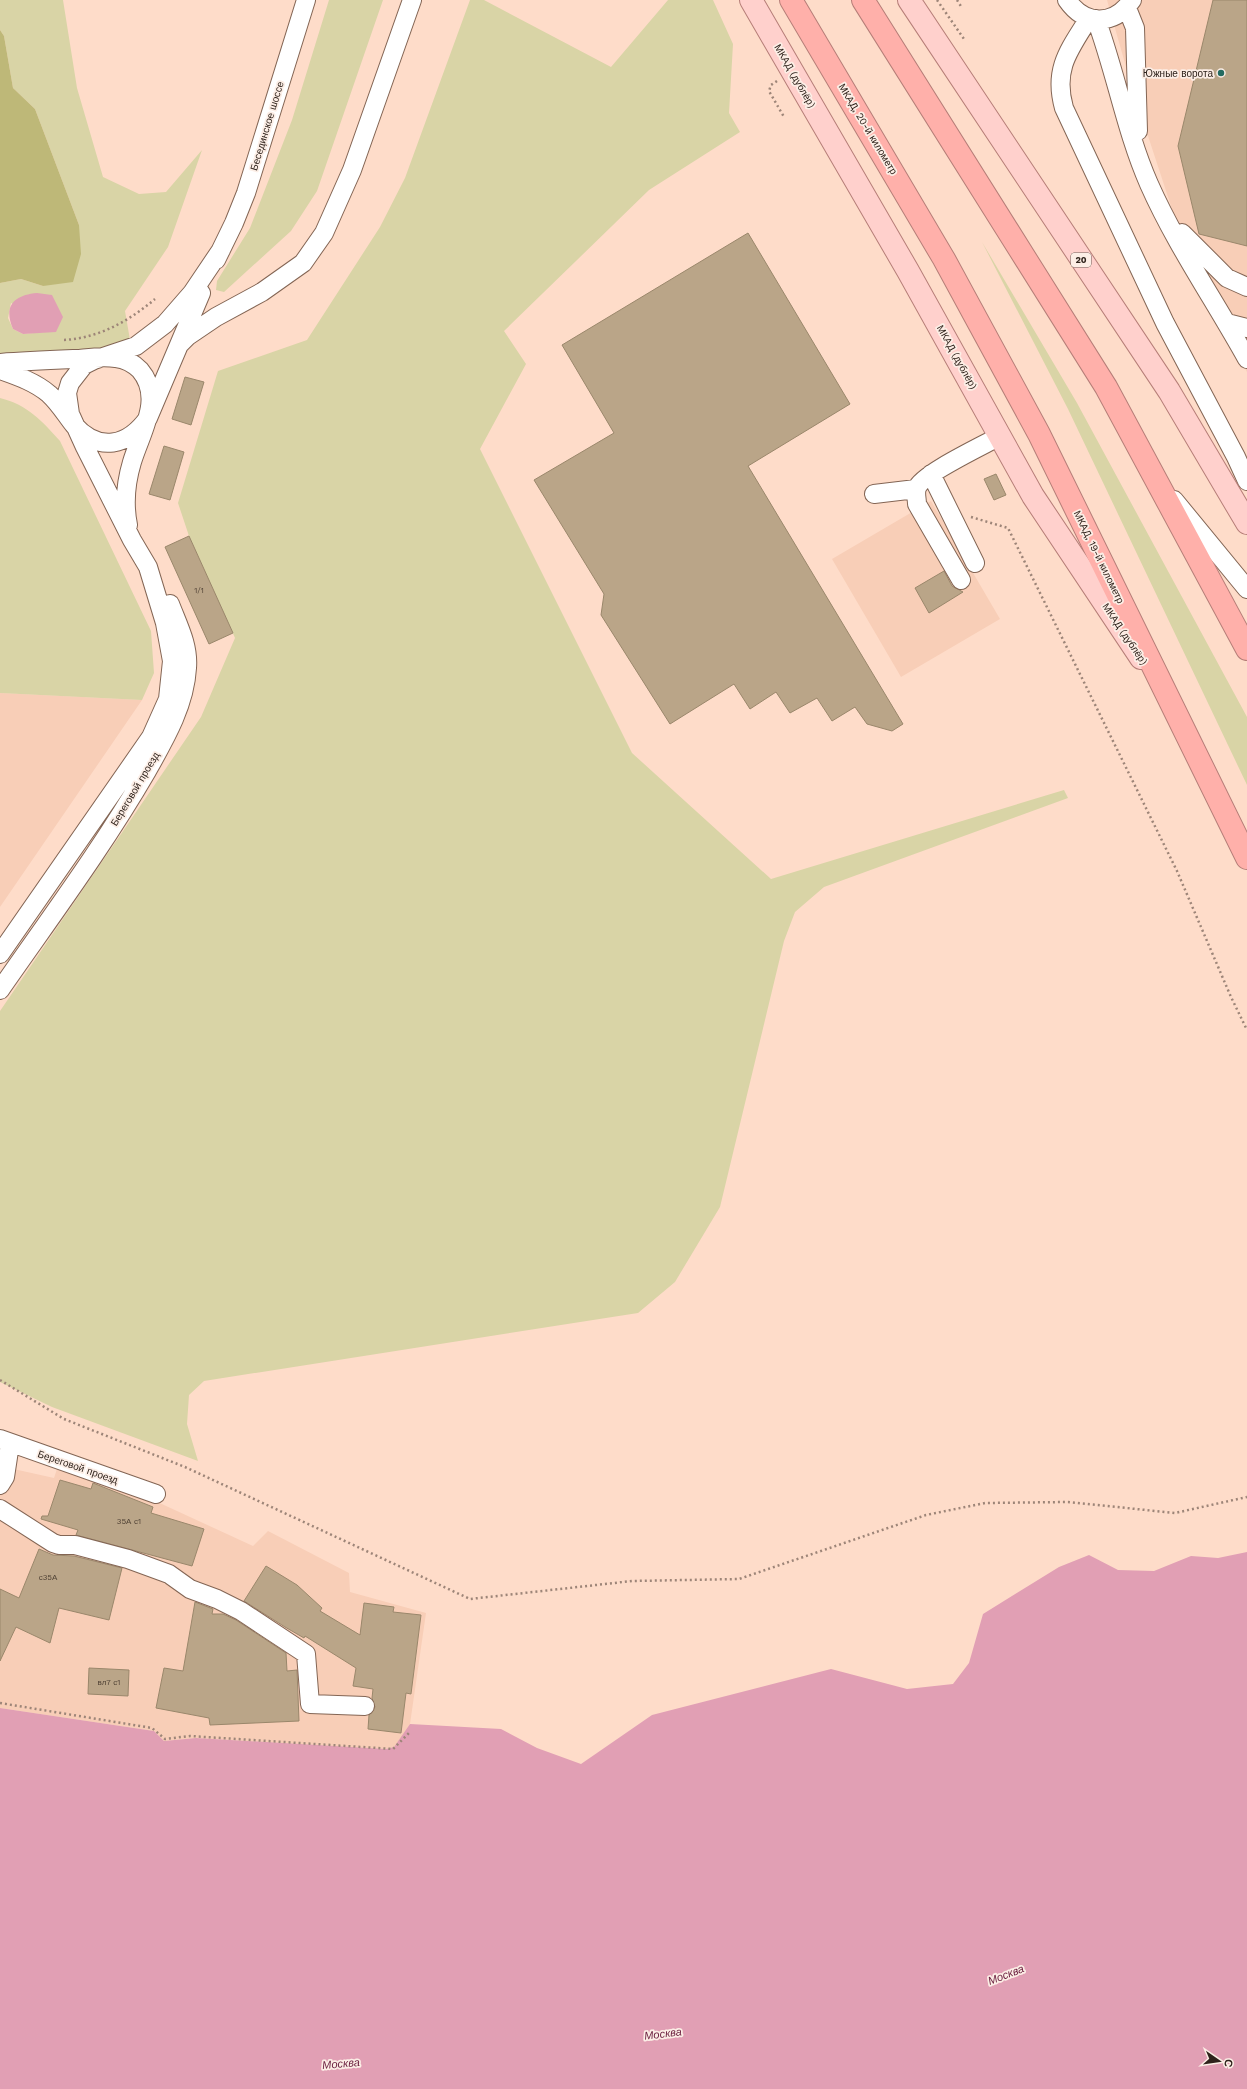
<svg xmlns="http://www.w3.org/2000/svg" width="1247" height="2089" viewBox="0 0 1247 2089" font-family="'Work Sans',sans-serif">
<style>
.built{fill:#f8ceb7}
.green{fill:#d9d4a6;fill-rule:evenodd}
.forest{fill:#beb878}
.water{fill:#e19fb4}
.building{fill:#baa588;stroke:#9a876b}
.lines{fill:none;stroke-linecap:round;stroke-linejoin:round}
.minor-casing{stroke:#836554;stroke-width:20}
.major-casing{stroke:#b67e78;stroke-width:24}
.highway-casing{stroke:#b67e78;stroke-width:24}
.path{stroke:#9d8578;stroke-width:2.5;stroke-dasharray:2 3;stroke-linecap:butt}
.minor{stroke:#fff;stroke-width:18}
.major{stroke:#ffd0cc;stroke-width:22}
.highway{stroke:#ffb0aa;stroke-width:22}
.poi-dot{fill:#246b61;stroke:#fceee6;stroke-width:1.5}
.labels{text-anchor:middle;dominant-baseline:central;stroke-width:3.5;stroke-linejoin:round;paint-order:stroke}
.number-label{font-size:8px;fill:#514336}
.shield{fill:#fceee6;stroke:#6c5f58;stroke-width:1}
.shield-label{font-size:9px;font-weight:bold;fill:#2e221b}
.poi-label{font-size:10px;fill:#2e221b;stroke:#fceee6;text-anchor:end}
.street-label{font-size:10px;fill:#2e221b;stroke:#fceee6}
.water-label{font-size:11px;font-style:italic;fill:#6a1d3e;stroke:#fceee6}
</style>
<rect width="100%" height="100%" fill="#fedcc9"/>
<path class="built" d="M 1107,0 L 1247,0 L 1247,372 L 1189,261 L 1130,81 Z
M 931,501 L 1000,619 L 901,677 L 832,559 Z
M 0,693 L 142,700 L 0,907 Z
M 0,1466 L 54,1478 L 58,1466 L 114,1482 L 253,1546 L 268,1531 L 349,1573 L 350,1592 L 426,1613 L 410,1724 L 403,1736 L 394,1747 L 386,1749 L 196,1738 L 164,1741 L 154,1731 L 0,1708 Z"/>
<path class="green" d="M 0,0 L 63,0 L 77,88 L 103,177 L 139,194 L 166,192 L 202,150 L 168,247 L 125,311 L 130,340 L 95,352 L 25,357 L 0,353 L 0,283 L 21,279 L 43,286 L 79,225 L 35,109 L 13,88 L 4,36 L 0,30 ZM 11,303 L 56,331 L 23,334 L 13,329 L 8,318 Z
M 329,0 L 383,0 L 317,191 L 291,231 L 224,292 L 216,290 L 217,281 L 250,228 L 292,120 Z
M 470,0 L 484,0 L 611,67 L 668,0 L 713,0 L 733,44 L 729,113 L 740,132 L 649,190 L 504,331 L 526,364 L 480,449 L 632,753 L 771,879 L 1064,790 L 1068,798 L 824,887 L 795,912 L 784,941 L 720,1207 L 675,1282 L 638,1313 L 204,1381 L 189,1395 L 187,1424 L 198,1461 L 52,1407 L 0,1382 L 0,1011 L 201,717 L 235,638 L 189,536 L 178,503 L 218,371 L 307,340 L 380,227 L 405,178 Z
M 982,242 L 1077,403 L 1247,717 L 1247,785 L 1068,409 Z
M 0,398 C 28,405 42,421 60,441 L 151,631 L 154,673 L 142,700 L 0,693 Z"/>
<path class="forest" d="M 0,30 L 4,36 L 13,88 L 35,109 L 79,225 L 81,254 L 73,282 L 43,286 L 21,279 L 0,283 Z"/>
<path class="water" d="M 37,293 L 52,295 L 63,317 L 56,332 L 23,334 L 13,329 C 3,306 14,295 37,293 Z
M 1247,1552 L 1247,2089 L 0,2089 L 0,1708 L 154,1731 L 164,1741 L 196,1738 L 386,1749 L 394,1747 L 410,1724 L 501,1729 L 537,1748 L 581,1764 L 652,1715 L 831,1669 L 907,1689 L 953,1684 L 969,1663 L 983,1614 L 1059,1567 L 1089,1555 L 1118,1570 L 1154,1571 L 1191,1556 L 1218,1558 Z"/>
<path class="building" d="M 1213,0 L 1247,0 L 1247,246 L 1199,234 L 1178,146 Z
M 748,233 L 850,404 L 748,466 L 903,724 L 892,731 L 867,724 L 855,707 L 832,721 L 817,698 L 790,713 L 776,692 L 750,709 L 734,684 L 670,724 L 601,615 L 604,594 L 534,480 L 614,433 L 562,345 Z
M 185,377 L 204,382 L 191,425 L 172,419 Z
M 164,446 L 184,452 L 170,500 L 149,494 Z
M 996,474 L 1006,495 L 994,500 L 984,479 Z
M 189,536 L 233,633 L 209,644 L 165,547 Z
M 944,571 L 952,586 L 963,592 L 929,613 L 915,588 Z
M 60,1480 L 91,1489 L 93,1483 L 153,1507 L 151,1513 L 204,1529 L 192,1566 L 76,1535 L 78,1530 L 41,1519 L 42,1516 L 48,1516 Z
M 39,1549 L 53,1555 L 74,1556 L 122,1568 L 109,1620 L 59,1608 L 50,1643 L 16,1627 L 0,1661 L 0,1589 L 19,1598 Z
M 266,1566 L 297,1585 L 322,1608 L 320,1611 L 360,1635 L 364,1603 L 394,1607 L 393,1612 L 421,1615 L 411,1694 L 406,1693 L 401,1733 L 368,1729 L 369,1715 L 375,1707 L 372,1698 L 373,1689 L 353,1686 L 356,1668 L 305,1636 L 304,1638 L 285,1627 L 244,1601 Z
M 195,1602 L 213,1609 L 212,1614 L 223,1614 L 236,1620 L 286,1653 L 287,1671 L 297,1670 L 299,1721 L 210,1725 L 209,1718 L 156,1708 L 164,1668 L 183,1671 Z
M 89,1668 L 129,1670 L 128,1696 L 88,1694 Z"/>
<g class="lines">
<g class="minor-casing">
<path id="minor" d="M 1067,0 C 1085,26 1114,26 1132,0
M 1127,8 L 1135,28 L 1138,131
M 1089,18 C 1069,50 1053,69 1064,108 L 1165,323 L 1236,457 L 1247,481
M 1096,19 C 1116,73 1126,132 1149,184 C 1176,245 1215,301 1247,359
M 1182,233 L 1227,278 L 1247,287
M 216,260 L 234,223 L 246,193 L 306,0
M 1227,323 L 1247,328
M 180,344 L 188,336 L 216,317 L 262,292 L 303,263 L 324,233 L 352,170 L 412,0
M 0,363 C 25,361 51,360 76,359 C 89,358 103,356 116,358 C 125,359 134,364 140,370 C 164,398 141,432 132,462 C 126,482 124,505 128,525
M 0,370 C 17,376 35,382 49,394 C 59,403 66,415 74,425 C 99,453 128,446 148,418 L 201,293
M 931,474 L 975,563
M 874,494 L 916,489
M 1174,500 L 1247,589
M 961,580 L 917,504 C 917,499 915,493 917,488 C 922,474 984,445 1000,436
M 0,954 L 151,737 L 168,699 L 172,661 L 165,623 L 148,567 L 132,540 L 85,447 L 70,414 L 67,393 L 70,383 L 84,365 L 94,360 L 136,346 L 165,324 L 192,293 L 221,250
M 0,990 C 50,918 103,847 147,771 C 165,739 185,705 187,668 C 189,645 178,625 170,604
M 0,1439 L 156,1494
M 0,1485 L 5,1477 L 10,1444
M 0,1509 L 53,1543 L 59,1545 L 75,1545 L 128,1559 L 169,1574 L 190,1589 L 217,1599 L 241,1611 L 306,1654 L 310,1704 L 365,1706"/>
</g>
<g class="major-casing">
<path id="major" d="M 751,0 L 908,271 L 1033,496 L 1141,658
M 909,0 L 1169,391 L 1247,523"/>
</g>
<g class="highway-casing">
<path id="highway" d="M 791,0 L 944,259 L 1039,434 L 1247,858
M 863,0 L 1106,387 L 1247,649"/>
</g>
<path class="path" d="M 937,0 L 964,39
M 957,0 L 962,8
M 777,81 L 771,85 L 769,91 L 784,117
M 64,340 C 99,338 129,321 155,299
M 971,517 L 1008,528 L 1177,871 L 1231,997 L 1247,1030
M 0,1380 L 64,1419 L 185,1467 L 470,1599 L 632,1581 L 739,1579 L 926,1515 L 985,1503 L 1068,1502 L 1175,1513 L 1247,1497
M 0,1703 L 152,1728 L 165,1739 L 190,1736 L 393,1749 L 409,1733"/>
<use href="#minor" class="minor"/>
<use href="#major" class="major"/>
<use href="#highway" class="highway"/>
</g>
<circle class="poi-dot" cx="1221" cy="73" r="4"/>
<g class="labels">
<g class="number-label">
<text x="199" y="590">1/1</text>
<text x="129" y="1521">35А с1</text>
<text x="48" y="1577">с35А</text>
<text x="109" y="1682">вл7 с1</text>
</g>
<rect class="shield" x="1071" y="253" width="20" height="14" rx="3"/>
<g class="shield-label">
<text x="1081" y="260">20</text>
</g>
<g class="poi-label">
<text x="1213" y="73">Южные ворота</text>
</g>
<g class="street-label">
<text transform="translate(795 76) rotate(60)">МКАД (дублёр)</text>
<text transform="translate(267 126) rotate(-73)">Бесединское шоссе</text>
<text transform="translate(868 129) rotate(59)">МКАД, 20-й километр</text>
<text transform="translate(957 357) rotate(61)">МКАД (дублёр)</text>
<text transform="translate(1099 557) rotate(64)">МКАД, 19-й километр</text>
<text transform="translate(1125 634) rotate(56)">МКАД (дублёр)</text>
<text transform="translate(135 789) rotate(-59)">Береговой проезд</text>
<text transform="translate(78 1467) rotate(19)">Береговой проезд</text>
</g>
<g class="water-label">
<text transform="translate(1006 1975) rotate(-21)">Москва</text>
<text transform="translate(663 2034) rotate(-7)">Москва</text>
<text transform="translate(341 2064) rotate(-5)">Москва</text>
</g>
</g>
<g transform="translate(1219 2061) rotate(103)" stroke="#fceee6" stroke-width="3" paint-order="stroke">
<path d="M0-3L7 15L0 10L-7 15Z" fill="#2e221b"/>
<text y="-6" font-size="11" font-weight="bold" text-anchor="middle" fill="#2e221b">С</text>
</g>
</svg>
